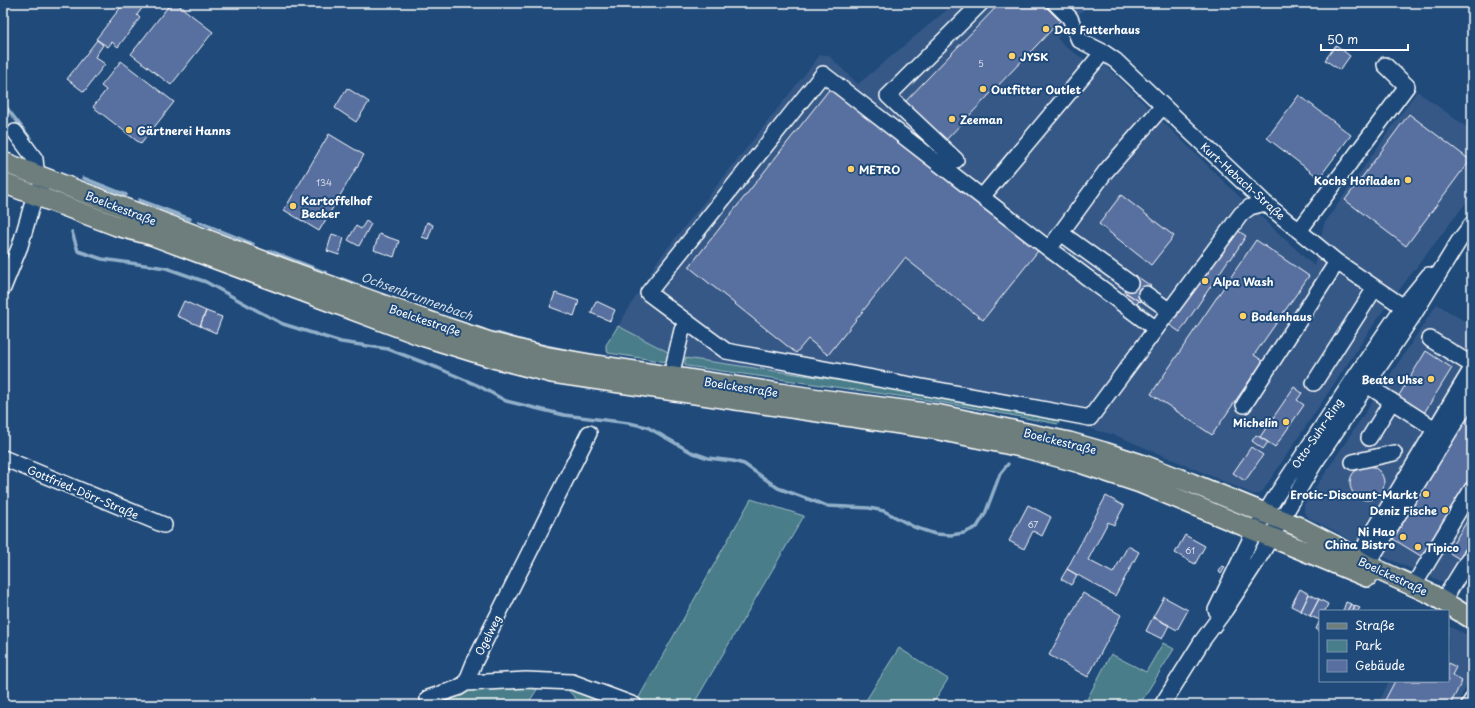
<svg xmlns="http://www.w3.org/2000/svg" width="1475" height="708" viewBox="0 0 1475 708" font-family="'Playpen Sans',sans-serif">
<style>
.built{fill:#345887}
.green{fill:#487d8a;stroke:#a4bec4}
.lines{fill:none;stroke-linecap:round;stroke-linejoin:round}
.stream{stroke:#92b0ca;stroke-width:3.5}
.building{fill:#596f9f;stroke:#fff}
.minor-casing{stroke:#fff;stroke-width:18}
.major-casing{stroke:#fff;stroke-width:22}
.minor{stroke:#1f4a7a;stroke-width:15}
.major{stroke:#6d7e7c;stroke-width:19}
.poi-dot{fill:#ffd166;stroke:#1f4a7a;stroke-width:1.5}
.labels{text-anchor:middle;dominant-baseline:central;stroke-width:4;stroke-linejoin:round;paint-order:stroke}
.number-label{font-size:9px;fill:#d6dbe7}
.poi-label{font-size:11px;font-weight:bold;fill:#fff;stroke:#1f4a7a;text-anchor:start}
.street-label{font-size:11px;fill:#fff;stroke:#1f4a7a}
.water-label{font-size:12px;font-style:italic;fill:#d2dee9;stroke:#1f4a7a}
</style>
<rect width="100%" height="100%" fill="#1f4a7a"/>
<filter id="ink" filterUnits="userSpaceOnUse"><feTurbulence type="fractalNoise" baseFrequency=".025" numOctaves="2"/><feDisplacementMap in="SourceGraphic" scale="8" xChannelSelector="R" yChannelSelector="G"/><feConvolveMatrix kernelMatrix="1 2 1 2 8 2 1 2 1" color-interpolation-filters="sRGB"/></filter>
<g filter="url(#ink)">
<path class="built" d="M 955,3 L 1080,3 L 1085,8 L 1057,38 L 1066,47 L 1085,60 L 1106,66 L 1243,200 L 1314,266 L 1324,224 L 1417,91 L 1472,131 L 1472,195 L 1382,312 L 1262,492 L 1259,494 L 1253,494 L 1115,435 L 962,398 L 685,358 L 670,353 L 618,326 L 658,260 L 820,55 L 828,55 L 858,84 Z
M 1437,304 L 1472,326 L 1472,572 L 1461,590 L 1356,545 L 1337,532 L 1309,518 L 1304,512 L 1304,505 Z
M 1448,626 L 1472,637 L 1472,674 L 1457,705 L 1385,705 L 1380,701 L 1389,681 L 1448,681 Z"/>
<path class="green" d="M 618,326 L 670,353 L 667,362 L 608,353 L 606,348 L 606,345 Z
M 685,358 L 962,398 L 1059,421 L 1058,424 L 940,402 L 687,366 L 685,365 Z
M 751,499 L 804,516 L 693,705 L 653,705 L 638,699 Z
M 1163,643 L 1174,649 L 1139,705 L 1084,705 L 1111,654 L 1146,672 Z
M 899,648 L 948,679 L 932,705 L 863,705 Z
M 535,685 L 538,688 L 527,705 L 445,705 L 436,700 L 473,687 Z
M 563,685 L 617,705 L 582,705 Z"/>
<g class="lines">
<path class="stream" d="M 3,103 L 30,138
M 83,178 L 126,195
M 139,200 L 190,219
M 199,222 L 253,244
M 72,232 L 78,251 L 102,259 L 166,268 L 206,282 L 258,311 L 283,324 L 341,342 L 388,349 L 438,368 L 477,385 L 506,401 L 564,415 L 629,423 L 647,427 L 691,452 L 708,458 L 733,461 L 744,464 L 778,488 L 827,506 L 869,508 L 884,511 L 914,527 L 935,534 L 951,535 L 964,533 L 977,527 L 985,514 L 1000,474 L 1008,464
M 270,251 L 326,273
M 342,279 L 360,286
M 475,327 L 484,330
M 496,333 L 526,342 L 574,352"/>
</g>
<path class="building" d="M 124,3 L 146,3 L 137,15 L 140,18 L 118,47 L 112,42 L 108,47 L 96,39 Z
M 171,3 L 176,3 L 213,32 L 171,85 L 131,54 Z
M 1000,3 L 1042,3 L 1060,21 L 943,143 L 903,104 Z
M 97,40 L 103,45 L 95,57 L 105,64 L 84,92 L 67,79 Z
M 1336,45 L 1350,56 L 1340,70 L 1325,60 Z
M 121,61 L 174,102 L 141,144 L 93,107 L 106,90 L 101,86 Z
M 832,86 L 1038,251 L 983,320 L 905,258 L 828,355 L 808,339 L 796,353 L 689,267 Z
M 347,88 L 369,102 L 356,122 L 335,108 Z
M 1299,95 L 1351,135 L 1319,178 L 1267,138 Z
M 1409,114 L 1470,160 L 1406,246 L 1345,200 Z
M 329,134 L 364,155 L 319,231 L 284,210 Z
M 1121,195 L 1174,236 L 1151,265 L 1099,224 Z
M 366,221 L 371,224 L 359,246 L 348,240 L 356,226 L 361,229 Z
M 427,222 L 433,225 L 428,239 L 422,237 Z
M 1234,228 L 1246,236 L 1231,259 L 1229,259 L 1180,332 L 1168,324 Z
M 332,234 L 344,238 L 339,255 L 327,251 Z
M 379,234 L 399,241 L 394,257 L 374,250 Z
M 1256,240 L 1309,276 L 1254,355 L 1263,361 L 1212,435 L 1151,394 Z
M 1135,275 L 1151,286 L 1140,302 L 1124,291 Z
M 555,293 L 579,301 L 574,316 L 550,307 Z
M 1126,293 L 1139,301 L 1134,308 L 1122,299 Z
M 184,301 L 206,311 L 200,326 L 177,316 Z
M 596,301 L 615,310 L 610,321 L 591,313 Z
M 206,311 L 222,317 L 216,333 L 200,326 Z
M 1426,351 L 1452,368 L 1424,413 L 1398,397 Z
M 1294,387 L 1302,393 L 1297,400 L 1304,405 L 1275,447 L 1260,437 Z
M 1472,409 L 1472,479 L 1424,558 L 1393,539 Z
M 1256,435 L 1268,442 L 1263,449 L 1252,441 Z
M 1251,447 L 1263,455 L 1245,481 L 1233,473 Z
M1350 483a17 17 0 1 1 34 0a17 17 0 1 1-34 0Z
M 1106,496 L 1124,506 L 1114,525 L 1108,522 L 1088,560 L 1113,573 L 1128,546 L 1139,552 L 1115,596 L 1067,569 Z
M 1028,505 L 1051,517 L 1042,536 L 1033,531 L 1024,549 L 1009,541 Z
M 1472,513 L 1472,552 L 1466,563 L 1448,552 Z
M 1185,535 L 1205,546 L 1195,564 L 1175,553 Z
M 1222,566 L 1225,567 L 1221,574 L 1219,572 Z
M 1067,569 L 1077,575 L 1071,585 L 1061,579 Z
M 1300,589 L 1309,594 L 1301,611 L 1291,606 Z
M 1083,593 L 1121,615 L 1088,677 L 1049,655 Z
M 1309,594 L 1319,599 L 1310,616 L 1301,611 Z
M 1164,597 L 1188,610 L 1177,630 L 1153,617 Z
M 1319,599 L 1328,604 L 1325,611 L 1320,611 L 1320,620 L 1310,616 Z
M 1346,602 L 1351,604 L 1347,611 L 1343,611 Z
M 1351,604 L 1355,606 L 1353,611 L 1347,611 Z
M 1355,606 L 1360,608 L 1358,611 L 1353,611 Z
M 1153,617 L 1169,625 L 1162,639 L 1146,631 Z
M 1320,620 L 1320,631 L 1316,629 Z
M 1448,663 L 1456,667 L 1452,675 L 1462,681 L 1450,705 L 1385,705 L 1383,704 L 1395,681 L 1448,681 Z"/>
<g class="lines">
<g class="minor-casing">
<path id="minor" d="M 1055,3 L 1070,18 L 1079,40 L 1103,52 L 1116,61 L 1265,203 L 1337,262 L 1414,314
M 15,132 L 35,159 L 36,168 L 34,174
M 956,160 L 888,96 L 981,3
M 982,197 L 1103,52
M 1299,231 L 1407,86 L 1385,65
M 1061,233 L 1130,283
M 1049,249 L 1106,171 L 1163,106
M 3,288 L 20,246 L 35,195 L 41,187
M 1146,294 L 1170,311
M 1156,329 L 1049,249 L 823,74 L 648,293 L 726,351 L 1090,418 L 1241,214 L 1250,207 L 1265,203
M 1430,339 L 1472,365
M 671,376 L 682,330 L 687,323
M 1359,380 L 1435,429
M 1314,383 L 1375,288
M 1244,405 L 1337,262
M 589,433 L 474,663 L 466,683 L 526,680 L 572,682 L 634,705
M 1369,438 L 1392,401
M 3,458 L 164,525
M 1353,462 L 1394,453
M 1357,559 L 1472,368
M 1367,565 L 1472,395
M 1414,585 L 1472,489
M 1443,601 L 1472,554
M 1216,610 L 1255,530 L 1274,499 L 1355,377 L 1403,307 L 1429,275
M 428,698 L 458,688 L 466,683
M 1162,705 L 1202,641 L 1225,610 L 1257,561 L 1314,464 L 1414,314 L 1459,241 L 1472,224
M 1469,705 L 1472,700"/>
</g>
<g class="major-casing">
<path id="major" d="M 3,162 L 298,274 L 445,327 L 493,343 L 544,356 L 590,364 L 812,398 L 941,415 L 1069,442 L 1104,452 L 1141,464 L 1191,483 L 1297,526 L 1334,545 L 1367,565 L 1431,594 L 1472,619
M 3,183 L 117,226 L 151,235 L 425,337 L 493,358 L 552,373 L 934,429 L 1025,448 L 1080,463 L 1140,483 L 1367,577"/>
</g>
<use href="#minor" class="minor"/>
<use href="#major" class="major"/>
</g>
</g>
<g class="poi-dot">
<circle cx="1046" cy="29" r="4"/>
<circle cx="1012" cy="56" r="4"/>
<circle cx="983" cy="89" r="4"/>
<circle cx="952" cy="119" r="4"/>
<circle cx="129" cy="130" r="4"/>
<circle cx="851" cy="169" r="4"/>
<circle cx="1408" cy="180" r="4"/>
<circle cx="293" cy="206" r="4"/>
<circle cx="1205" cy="281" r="4"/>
<circle cx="1243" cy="316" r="4"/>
<circle cx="1431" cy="379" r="4"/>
<circle cx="1286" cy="422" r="4"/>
<circle cx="1426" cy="494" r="4"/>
<circle cx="1445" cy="510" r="4"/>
<circle cx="1403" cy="537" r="4"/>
<circle cx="1418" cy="547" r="4"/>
</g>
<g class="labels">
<g class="number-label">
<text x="981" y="63">5</text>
<text x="324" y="182">134</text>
<text x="1033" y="524">67</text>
<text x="1190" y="550">61</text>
</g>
<g class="poi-label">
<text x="1054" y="29">Das Futterhaus</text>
<text x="1020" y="56">JYSK</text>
<text x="991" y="89">Outfitter Outlet</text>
<text x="960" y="119">Zeeman</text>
<text x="137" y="130">Gärtnerei Hanns</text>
<text x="859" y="169">METRO</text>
<text x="1400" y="180" text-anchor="end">Kochs Hofladen</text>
<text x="301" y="200">Kartoffelhof<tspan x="301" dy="13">Becker</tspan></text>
<text x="1213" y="281">Alpa Wash</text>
<text x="1251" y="316">Bodenhaus</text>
<text x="1423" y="379" text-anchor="end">Beate Uhse</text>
<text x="1278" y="422" text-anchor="end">Michelin</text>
<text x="1418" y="494" text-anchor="end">Erotic-Discount-Markt</text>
<text x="1437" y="510" text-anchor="end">Deniz Fische</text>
<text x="1395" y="531" text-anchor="end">Ni Hao<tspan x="1395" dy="13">China Bistro</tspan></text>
<text x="1426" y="547">Tipico</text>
</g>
<g class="street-label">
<text transform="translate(1243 181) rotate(42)">Kurt-Hebach-Straße</text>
<text transform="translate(121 208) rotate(21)">Boelckestraße</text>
<text transform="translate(425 320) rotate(19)">Boelckestraße</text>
<text transform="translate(741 387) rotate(9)">Boelckestraße</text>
<text transform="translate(1317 433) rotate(-56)">Otto-Suhr-Ring</text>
<text transform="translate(1060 441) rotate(14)">Boelckestraße</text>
<text transform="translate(83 492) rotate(23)">Gottfried-Dörr-Straße</text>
<text transform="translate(1393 576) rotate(25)">Boelckestraße</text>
<text transform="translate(488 635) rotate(-63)">Ogelweg</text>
</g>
<g class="water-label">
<text transform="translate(417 296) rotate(20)">Ochsenbrunnenbach</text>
</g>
</g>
<rect width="1475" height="708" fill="none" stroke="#1f4a7a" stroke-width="16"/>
<rect x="8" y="8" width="1459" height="692" fill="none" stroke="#fff" stroke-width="1.5" filter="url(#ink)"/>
<rect x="1319" y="610" width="130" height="72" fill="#1f4a7a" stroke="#7992af"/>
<rect x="1327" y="623" width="20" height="6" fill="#6d7e7c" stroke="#7992af"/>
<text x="1355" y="630" font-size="12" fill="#ffffff">Straße</text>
<rect x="1327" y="640" width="20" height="12" fill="#487d8a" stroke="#7992af"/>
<text x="1355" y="650" font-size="12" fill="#ffffff">Park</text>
<rect x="1327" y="660" width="20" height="12" fill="#596f9f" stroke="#7992af"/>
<text x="1355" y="670" font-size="12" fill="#ffffff">Gebäude</text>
<path d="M1321 44v6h87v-6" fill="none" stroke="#ffffff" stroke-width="2"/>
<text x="1327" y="44" font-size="12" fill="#ffffff" stroke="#1f4a7a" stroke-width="3" paint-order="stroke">50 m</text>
</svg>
